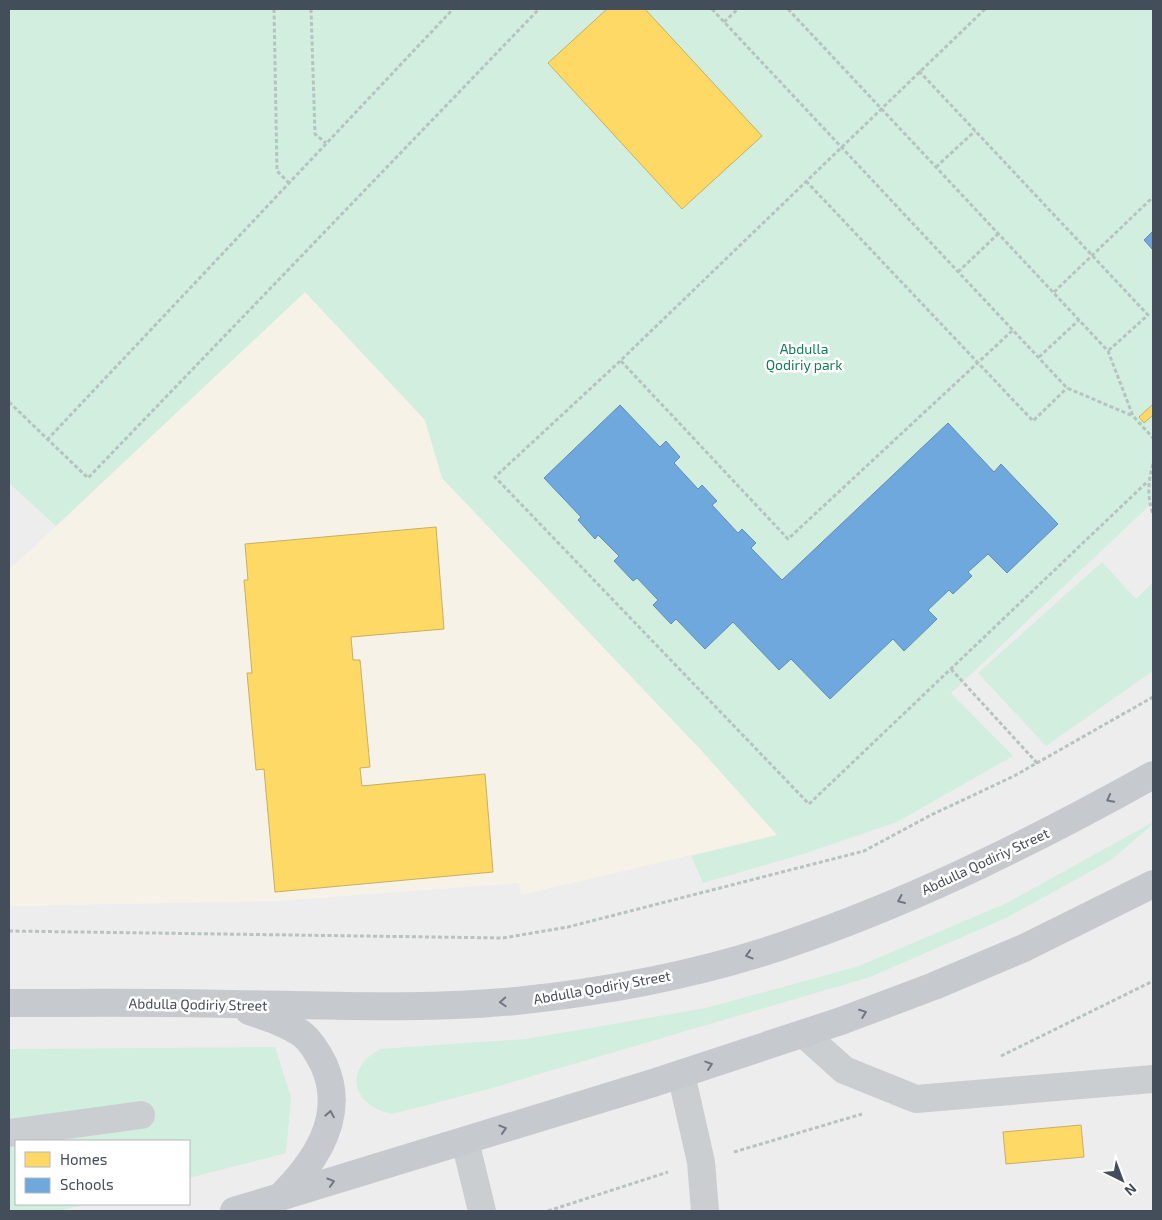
<svg xmlns="http://www.w3.org/2000/svg" width="1162" height="1220" viewBox="0 0 1162 1220" font-family="'Exo 2',sans-serif">
<style>
.commercial{fill:#f6f2e8}
.green{fill:#d1eedf}
.homes{fill:#ffd966;stroke:#c7af62}
.schools{fill:#6fa8dc;stroke:#628db5}
.lines{fill:none;stroke-linecap:round;stroke-linejoin:round}
.path{stroke:#b7c3c1;stroke-width:3;stroke-dasharray:4 2.5;stroke-linecap:butt}
.minor{stroke:#cbced1;stroke-width:28}
.major{stroke:#c6c9ce;stroke-width:28}
.oneway{stroke:#727883}
.labels{text-anchor:middle;dominant-baseline:central;stroke-width:5;stroke-linejoin:round;paint-order:stroke}
.park-label{font-size:14px;fill:#157b54;stroke:#fff}
.street-label{font-size:14px;fill:#444d5a;stroke:#fff}
</style>
<rect width="100%" height="100%" fill="#eeeded"/>
<path class="commercial" d="M 305,292 L 425,420 L 442,478 L 701,750 L 777,835 L 521,895 L 519,883 L 277,901 L 9,906 L 9,570 Z"/>
<path class="green" d="M 9,9 L 1153,9 L 1153,502 L 951,693 L 1013,756 L 897,822 L 803,854 L 703,883 L 691,856 L 777,835 L 701,750 L 442,478 L 425,420 L 305,292 L 56,526 L 9,483 Z
M 1102,562 L 1136,599 L 1153,582 L 1153,671 L 1046,746 L 978,673 Z
M 1153,822 L 1153,824 L 1111,860 L 1006,918 L 870,977 L 485,1090 L 392,1114 C 353,1106 342,1070 380,1049 L 526,1039 L 706,1008 L 859,966 L 1009,902 Z
M 275,1047 L 291,1097 L 286,1153 L 189,1178 L 189,1141 L 16,1141 L 16,1204 L 86,1204 L 57,1211 L 9,1211 L 9,1049 Z"/>
<path class="homes" d="M 607,9 L 645,9 L 762,136 L 682,209 L 548,63 Z
M 1153,404 L 1153,415 L 1144,423 L 1139,417 Z
M 436,527 L 444,629 L 351,637 L 353,660 L 360,660 L 370,767 L 360,768 L 362,786 L 485,774 L 493,872 L 275,892 L 264,769 L 256,770 L 247,673 L 252,673 L 244,580 L 248,580 L 245,544 Z
M 1081,1125 L 1084,1157 L 1006,1164 L 1003,1132 Z"/>
<path class="schools" d="M 1153,231 L 1153,250 L 1144,240 Z
M 620,405 L 660,447 L 666,441 L 680,457 L 674,463 L 698,489 L 702,485 L 717,501 L 712,505 L 738,533 L 742,529 L 756,543 L 751,548 L 782,580 L 948,423 L 994,472 L 1001,464 L 1058,524 L 1007,573 L 988,554 L 968,572 L 972,576 L 953,594 L 949,590 L 928,610 L 937,619 L 904,651 L 893,639 L 830,699 L 791,659 L 779,670 L 733,622 L 705,649 L 676,619 L 671,624 L 653,605 L 658,600 L 637,578 L 633,581 L 614,561 L 619,556 L 598,535 L 595,539 L 578,520 L 581,517 L 544,478 Z"/>
<g class="lines">
<path class="path" d="M 274,9 L 277,171 L 289,183
M 311,9 L 315,134 L 326,143
M 712,9 L 1067,388 L 1133,416
M 788,9 L 1108,351 L 1133,416 L 1153,438
M 985,9 L 618,363 L 495,477 L 809,804 L 1148,481
M 724,22 L 738,9
M 919,71 L 1148,315 L 1108,351
M 936,167 L 975,131
M 806,181 L 1033,421 L 1067,388
M 958,272 L 999,233
M 1054,292 L 1153,197
M 1039,357 L 1079,320
M 621,361 L 788,539 L 1013,330
M 9,402 L 88,478 L 539,9
M 47,440 L 453,9
M 1153,464 C 1148,482 1147,496 1153,514
M 951,669 L 1037,763
M 9,931 L 503,938 L 568,927 L 864,851 L 931,815 L 1014,776 L 1153,697
M 1001,1056 L 1153,981
M 734,1152 L 862,1114
M 548,1211 L 668,1172"/>
<path class="minor" d="M 804,1034 L 844,1070 L 916,1099 L 1153,1079
M 681,1074 L 701,1162 L 705,1211
M 9,1133 L 141,1115
M 465,1141 L 482,1211"/>
<path class="major" d="M 9,1003 C 82,1003 156,1002 230,1004 C 325,1005 421,1010 516,1001 C 612,991 711,972 802,939 C 924,896 1040,838 1153,775
M 249,1011 C 267,1017 286,1023 302,1034 C 311,1041 319,1055 324,1065 C 347,1117 315,1163 279,1198
M 234,1211 L 653,1083 L 841,1021 L 934,986 L 1024,948 L 1153,884"/>
</g>
<defs><path id="oneway-chevron" d="M-2-3.5L2.5 0L-2 3.5" fill="none" stroke-width="1.6" stroke-linecap="round" stroke-linejoin="round" transform="scale(1.25)"/></defs>
<g class="oneway">
<use href="#oneway-chevron" transform="translate(1110 799) rotate(152)"/>
<use href="#oneway-chevron" transform="translate(901 900) rotate(156)"/>
<use href="#oneway-chevron" transform="translate(749 955) rotate(163)"/>
<use href="#oneway-chevron" transform="translate(503 1002) rotate(177)"/>
<use href="#oneway-chevron" transform="translate(863 1013) rotate(-21)"/>
<use href="#oneway-chevron" transform="translate(709 1065) rotate(-18)"/>
<use href="#oneway-chevron" transform="translate(330 1114) rotate(-80)"/>
<use href="#oneway-chevron" transform="translate(503 1129) rotate(-17)"/>
<use href="#oneway-chevron" transform="translate(331 1182) rotate(-17)"/>
</g>
<g class="labels">
<g class="park-label">
<text x="804" y="348">Abdulla<tspan x="804" dy="16">Qodiriy park</tspan></text>
</g>
<g class="street-label">
<text transform="translate(985 861) rotate(-25)">Abdulla Qodiriy Street</text>
<text transform="translate(602 987) rotate(-10)">Abdulla Qodiriy Street</text>
<text transform="translate(198 1004) rotate(1)">Abdulla Qodiriy Street</text>
</g>
</g>
<rect width="1162" height="1220" fill="none" stroke="#444d5a" stroke-width="20"/>
<rect x="15" y="1140" width="175" height="65" fill="#ffffff" stroke="#b4b8bd"/>
<rect x="25" y="1152" width="25" height="15" fill="#ffd966" stroke="#b4b8bd"/>
<text x="60" y="1165" font-size="15" fill="#444d5a">Homes</text>
<rect x="25" y="1178" width="25" height="15" fill="#6fa8dc" stroke="#b4b8bd"/>
<text x="60" y="1190" font-size="15" fill="#444d5a">Schools</text>
<g transform="translate(1122 1180) rotate(138)" stroke="#ffffff" stroke-width="4" paint-order="stroke">
<path d="M0-4L9 19L0 12L-9 19Z" fill="#444d5a"/>
<text y="-8" font-size="14" font-weight="bold" text-anchor="middle" fill="#444d5a">N</text>
</g>
</svg>
